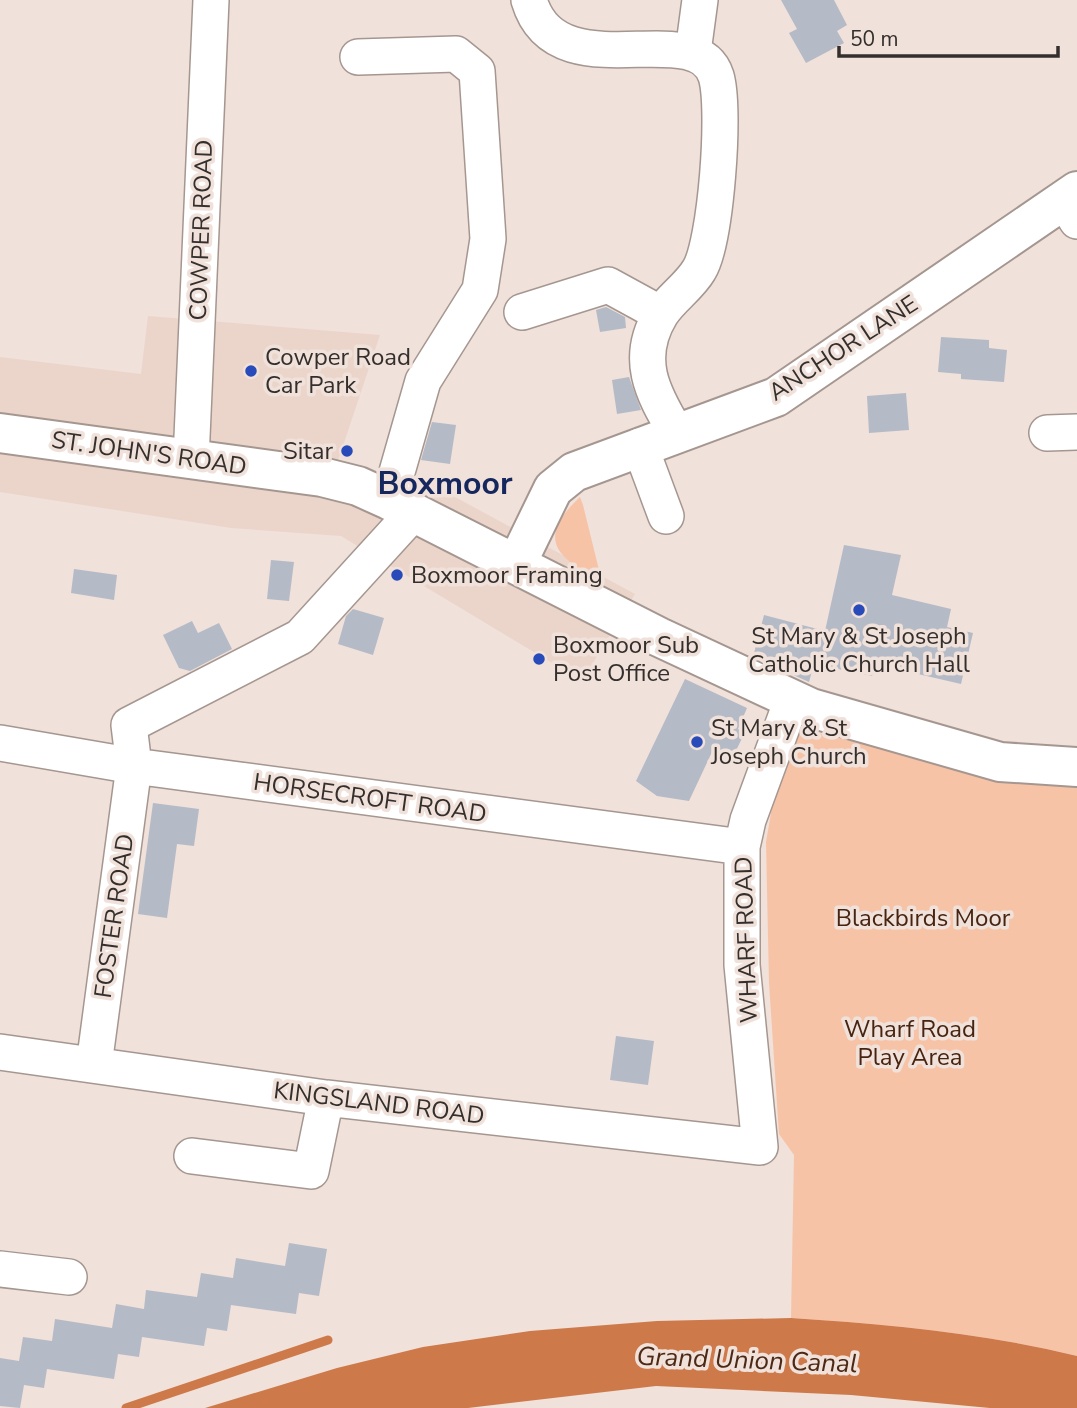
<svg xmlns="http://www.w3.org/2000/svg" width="1077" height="1408" viewBox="0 0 1077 1408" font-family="'Nunito Sans',sans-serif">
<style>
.built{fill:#ebd5ca}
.green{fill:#f7c3a7}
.water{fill:#cd794a}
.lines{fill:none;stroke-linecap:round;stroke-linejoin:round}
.stream{stroke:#cd794a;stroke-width:9}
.building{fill:#b5bac7}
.minor-casing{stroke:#a59790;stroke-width:38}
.tertiary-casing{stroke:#a59790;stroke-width:42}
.minor{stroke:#fff;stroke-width:35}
.tertiary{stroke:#fff;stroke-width:38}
.poi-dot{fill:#294ab9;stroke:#f0e1da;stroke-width:2.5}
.labels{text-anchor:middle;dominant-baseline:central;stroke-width:7;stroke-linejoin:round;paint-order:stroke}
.street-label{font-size:24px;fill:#342f2c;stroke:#f0e1da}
.poi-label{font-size:24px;fill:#342f2c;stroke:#f0e1da;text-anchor:start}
.park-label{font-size:24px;fill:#472410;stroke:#f0e1da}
.water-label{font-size:26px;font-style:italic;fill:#4c2915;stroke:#f0e1da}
.district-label{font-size:32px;font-weight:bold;fill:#15275d;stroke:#f0e1da}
</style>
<rect width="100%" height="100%" fill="#f0e1da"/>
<path class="built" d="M 148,316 L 380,335 L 335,470 L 429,483 L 635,594 L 582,681 L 341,536 L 231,528 L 0,492 L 0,357 L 141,374 Z"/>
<path class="green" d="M 580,497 L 583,505 L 602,582 C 558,558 534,540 580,497 Z
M 809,731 L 996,773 L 1077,781 L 1077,1356 C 983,1333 887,1324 791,1318 L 794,1155 L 779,1134 L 769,983 L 766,842 L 776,784 L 797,735 Z"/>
<path class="water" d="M 791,1318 C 887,1324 983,1333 1077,1356 L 1077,1408 L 990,1408 L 851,1395 L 656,1386 L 468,1408 L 205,1408 L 337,1368 L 423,1347 L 530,1331 L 657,1321 Z"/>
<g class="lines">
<path class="stream" d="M 126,1408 L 328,1340"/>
</g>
<path class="building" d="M 781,0 L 834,0 L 847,25 L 837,31 L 844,43 L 806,63 L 789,33 L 797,29 Z
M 606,307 L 625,317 L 626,328 L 600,332 L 596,310 Z
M 941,337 L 989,340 L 989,348 L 1007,350 L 1004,382 L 961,379 L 961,374 L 938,372 Z
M 629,377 L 641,410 L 617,414 L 612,380 Z
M 906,393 L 909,430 L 869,433 L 867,396 Z
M 432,422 L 456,425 L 450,464 L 421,460 Z
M 844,545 L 901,555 L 892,595 L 951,609 L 947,627 L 973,633 L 961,684 L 875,664 L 872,676 L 814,664 L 809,682 L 753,657 L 764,615 L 825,631 Z
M 271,560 L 294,562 L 289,601 L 267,599 Z
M 74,569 L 117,575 L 114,600 L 71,593 Z
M 353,609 L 384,618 L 373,655 L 338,644 L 346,616 Z
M 192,621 L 198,633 L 219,623 L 232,649 L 190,671 L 179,668 L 163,635 Z
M 685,679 L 747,708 L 738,729 L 745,732 L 731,761 L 712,752 L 689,801 L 657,796 L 636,781 Z
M 153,803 L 199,809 L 194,846 L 177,844 L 167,918 L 138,914 Z
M 616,1036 L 654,1041 L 648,1085 L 610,1080 Z
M 289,1243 L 327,1249 L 319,1296 L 299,1293 L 296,1314 L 231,1305 L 227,1331 L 207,1328 L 204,1346 L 142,1337 L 139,1357 L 118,1354 L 114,1379 L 47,1369 L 44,1388 L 24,1385 L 20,1408 L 0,1406 L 0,1358 L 19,1361 L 23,1337 L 52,1341 L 55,1319 L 112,1328 L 116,1304 L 144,1309 L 146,1290 L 197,1297 L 201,1273 L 233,1278 L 236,1258 L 285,1266 Z"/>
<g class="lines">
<g class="minor-casing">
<path id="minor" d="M 529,0 C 557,94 696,13 716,76 C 726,108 716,243 699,270 C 689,287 671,298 661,314 C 634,358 652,393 676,432
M 693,52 L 700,0
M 358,57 L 456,54 L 477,71 L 488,239 L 480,290 L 423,381 L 389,500
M 1064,200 L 1077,221
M 522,312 L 608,285 L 661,314
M 1047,433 L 1077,432
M 640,446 L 666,516
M 191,460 L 211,0
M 0,743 L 134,766 L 742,847
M 0,1052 L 326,1098 L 760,1147 L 742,965 L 742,847 L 748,820 L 792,700
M 94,1065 L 134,766 L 129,725 L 300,637 L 414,512
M 192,1156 L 311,1171 L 326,1098
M 0,1269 L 69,1277"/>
</g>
<g class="tertiary-casing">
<path id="tertiary" d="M 0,433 L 322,477 L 358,486 L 389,500 L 659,637 L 811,708 L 1000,762 L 1077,767
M 517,563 L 553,489 L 574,472 L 776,397 L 1077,191"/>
</g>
<use href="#minor" class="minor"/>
<use href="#tertiary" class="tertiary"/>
</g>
<g class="poi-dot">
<circle cx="251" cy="371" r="7"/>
<circle cx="347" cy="451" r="7"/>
<circle cx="397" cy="575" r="7"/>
<circle cx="859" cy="610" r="7"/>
<circle cx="539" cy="659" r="7"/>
<circle cx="697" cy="742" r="7"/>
</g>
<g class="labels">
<g class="street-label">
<text transform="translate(201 230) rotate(-88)">COWPER ROAD</text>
<text transform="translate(843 348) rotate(-33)">ANCHOR LANE</text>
<text transform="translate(149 453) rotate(8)">ST. JOHN'S ROAD</text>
<text transform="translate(370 798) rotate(8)">HORSECROFT ROAD</text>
<text transform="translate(114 916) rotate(-82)">FOSTER ROAD</text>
<text transform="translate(746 940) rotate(-92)">WHARF ROAD</text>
<text transform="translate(379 1103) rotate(7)">KINGSLAND ROAD</text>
</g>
<g class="poi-label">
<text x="265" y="357">Cowper Road<tspan x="265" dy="28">Car Park</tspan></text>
<text x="333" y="451" text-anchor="end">Sitar</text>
<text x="411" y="575">Boxmoor Framing</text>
<text x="859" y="636" text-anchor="middle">St Mary &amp; St Joseph<tspan x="859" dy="28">Catholic Church Hall</tspan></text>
<text x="553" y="645">Boxmoor Sub<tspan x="553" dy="28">Post Office</tspan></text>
<text x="711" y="728">St Mary &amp; St<tspan x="711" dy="28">Joseph Church</tspan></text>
</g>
<g class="park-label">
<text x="923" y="918">Blackbirds Moor</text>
<text x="910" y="1029">Wharf Road<tspan x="910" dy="28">Play Area</tspan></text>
</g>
<g class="water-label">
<text transform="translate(747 1360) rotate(2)">Grand Union Canal</text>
</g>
<g class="district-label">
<text x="445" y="483">Boxmoor</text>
</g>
</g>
<path d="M839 46v10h219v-10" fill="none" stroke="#342f2c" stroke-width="3.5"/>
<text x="850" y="46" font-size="21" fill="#342f2c" stroke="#f0e1da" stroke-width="5" paint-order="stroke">50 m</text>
</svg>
